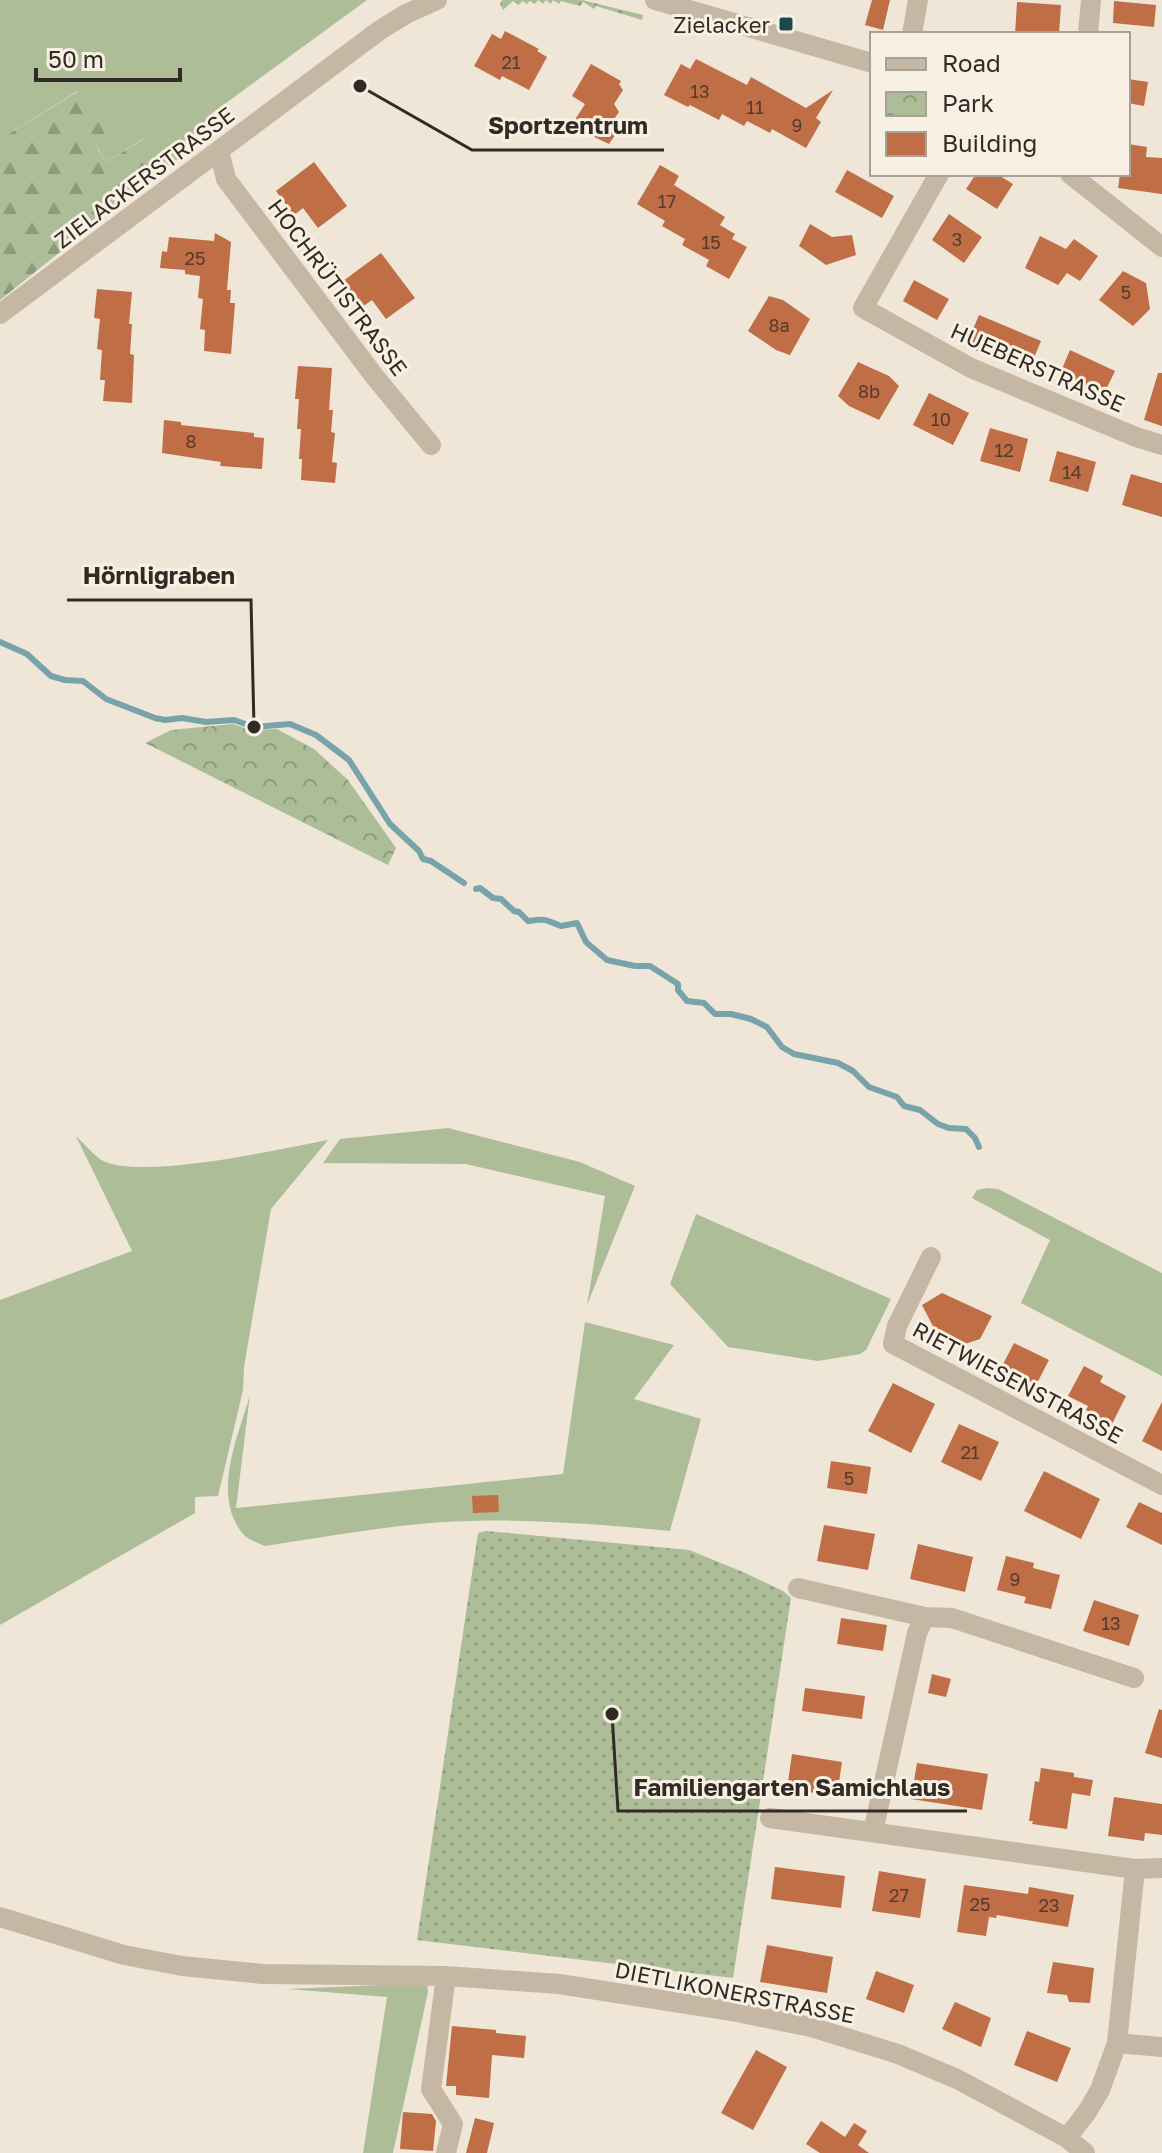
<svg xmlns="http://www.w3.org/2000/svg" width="1162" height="2153" viewBox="0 0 1162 2153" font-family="'Golos Text',sans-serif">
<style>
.grass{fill:#adbd98}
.forest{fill:url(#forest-firs)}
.park{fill:url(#park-crowns)}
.garden{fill:url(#garden-dots)}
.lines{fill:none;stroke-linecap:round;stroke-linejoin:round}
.stream{stroke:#78a3aa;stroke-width:6}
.building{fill:#bf6e45}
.street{stroke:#c6b7a4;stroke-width:20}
.poi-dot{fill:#1e4850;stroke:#f7f0e3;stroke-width:3}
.labels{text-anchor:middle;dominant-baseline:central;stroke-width:6;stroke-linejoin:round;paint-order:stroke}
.number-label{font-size:18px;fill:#553b2d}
.poi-label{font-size:22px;fill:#322a25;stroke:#f7f0e3;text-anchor:end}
.street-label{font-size:22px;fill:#322a25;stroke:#f7f0e3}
.leader{fill:none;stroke:#322a25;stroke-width:3}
.callout-dot{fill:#322a25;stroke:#f7f0e3;stroke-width:3}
.callout-label{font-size:24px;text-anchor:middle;font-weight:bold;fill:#322a25;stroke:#f7f0e3;stroke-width:6;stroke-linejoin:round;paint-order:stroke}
</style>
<defs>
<pattern id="forest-firs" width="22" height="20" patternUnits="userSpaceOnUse" patternTransform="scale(2)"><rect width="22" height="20" fill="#adbd98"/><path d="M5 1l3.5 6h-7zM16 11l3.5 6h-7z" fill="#8d9a7c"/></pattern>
<pattern id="park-crowns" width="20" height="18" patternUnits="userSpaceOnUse" patternTransform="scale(2)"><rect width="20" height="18" fill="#adbd98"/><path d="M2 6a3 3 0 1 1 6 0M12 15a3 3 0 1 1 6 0" fill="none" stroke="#8d9a7c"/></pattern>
<pattern id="garden-dots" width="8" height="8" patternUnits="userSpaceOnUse" patternTransform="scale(2)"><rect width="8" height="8" fill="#adbd98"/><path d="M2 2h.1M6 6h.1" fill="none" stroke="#8d9a7c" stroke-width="1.8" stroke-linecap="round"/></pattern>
</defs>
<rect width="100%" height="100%" fill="#efe6d7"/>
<path class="grass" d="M 0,0 L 367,0 L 211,114 L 214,126 L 206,139 L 165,168 L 143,139 L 106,162 L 97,147 L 111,139 L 78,91 L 0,139 Z
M 448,1128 L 580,1162 L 635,1186 L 587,1305 L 605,1196 L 466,1164 L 323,1163 L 340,1139 Z
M 76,1136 C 84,1143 94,1156 103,1161 C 144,1180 280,1149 328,1140 L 271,1209 L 244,1367 L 243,1390 L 218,1496 L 195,1497 L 195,1513 L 0,1625 L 0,1300 L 132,1251 Z
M 987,1188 L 998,1189 L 1162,1273 L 1162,1376 L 1021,1303 L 1050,1240 L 972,1198 L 977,1190 Z
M 696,1214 L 891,1299 L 866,1350 L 860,1354 L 818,1361 L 728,1347 L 670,1284 Z
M 585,1322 L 674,1345 L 634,1399 L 701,1419 L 670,1531 C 605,1525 539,1519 473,1521 C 403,1522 333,1536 265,1546 C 258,1543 247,1539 243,1534 C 211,1495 238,1437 250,1395 L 236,1508 L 563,1474 Z
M 427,1983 L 428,1992 L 393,2153 L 363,2153 L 387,1997 L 288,1989 Z"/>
<path class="forest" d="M 79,91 L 112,139 L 97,148 L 106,162 L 144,139 L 165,168 L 0,300 L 0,139 Z"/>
<path class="park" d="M 233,724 L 251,730 L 277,729 L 314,749 L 348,780 L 396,848 L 388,865 L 145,743 L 171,730 Z"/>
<path class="garden" d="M 502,0 L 582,0 L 643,15 L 642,20 L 596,6 L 594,9 L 583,2 L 580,6 L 561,1 L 559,4 L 553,0 L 551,4 L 546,0 L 543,4 L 538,0 L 535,4 L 530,1 L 527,4 L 522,1 L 519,5 L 513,1 L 503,10 L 500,4 Z
M 486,1531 L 689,1550 L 743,1572 L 783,1591 L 791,1598 L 733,1978 L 417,1940 L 478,1533 Z"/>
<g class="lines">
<path class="stream" d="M 0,642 L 27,654 L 51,676 L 65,680 L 83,681 L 106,699 L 155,718 L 165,720 L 182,718 L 206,722 L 234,720 L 254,727 L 290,724 L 316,735 L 349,760 L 390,824 L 419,851 L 423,859 L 431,861 L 464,883
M 476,889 L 480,888 L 493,898 L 501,899 L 514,911 L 519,912 L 528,921 C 550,918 543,920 561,926 L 577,923 L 586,942 L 607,960 L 635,966 L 650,966 L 678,984 L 678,990 L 687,1001 L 704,1003 L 715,1014 L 731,1014 L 751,1019 L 767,1027 L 782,1047 L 794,1054 L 838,1063 L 853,1071 L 869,1087 L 897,1097 L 904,1106 L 920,1110 L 938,1124 L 949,1128 L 966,1129 L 975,1138 L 979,1147"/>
</g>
<path class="building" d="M 872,0 L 890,0 L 883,30 L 865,25 Z
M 1114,1 L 1156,5 L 1154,27 L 1113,23 Z
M 1017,2 L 1061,5 L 1059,34 L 1015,34 Z
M 505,31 L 539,49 L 537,51 L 547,57 L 529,90 L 502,76 L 500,80 L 474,66 L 492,34 L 501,39 Z
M 696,59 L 747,85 L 751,77 L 806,108 L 833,90 L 816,118 L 821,122 L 806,148 L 772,129 L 770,133 L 747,121 L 744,126 L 722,114 L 719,120 L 690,105 L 688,107 L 664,95 L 681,64 L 690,69 Z
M 591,64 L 621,81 L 619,84 L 623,90 L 614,104 L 619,112 L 612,122 L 617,132 L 609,144 L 571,126 L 585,104 L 572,96 Z
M 1128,79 L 1148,82 L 1144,106 L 1128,103 Z
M 1128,144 L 1147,147 L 1146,157 L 1162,158 L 1162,194 L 1118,188 L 1120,174 L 1128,174 Z
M 314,162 L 347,206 L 318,228 L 303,208 L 294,215 L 276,191 Z
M 660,165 L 679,176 L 674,185 L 725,217 L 720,225 L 735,234 L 732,239 L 747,247 L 729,279 L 706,266 L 709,260 L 682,245 L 685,239 L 662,226 L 665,221 L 637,204 Z
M 847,170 L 894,196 L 882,218 L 835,192 Z
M 976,174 L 997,174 L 1013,184 L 997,209 L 966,189 Z
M 949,214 L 982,237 L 964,263 L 932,240 Z
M 810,224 L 832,237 L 852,235 L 856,255 L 826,265 L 799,246 Z
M 215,233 L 231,242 L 227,290 L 231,290 L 230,303 L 235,303 L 231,354 L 204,351 L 205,330 L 200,329 L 203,299 L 198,298 L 200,276 L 185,274 L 185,270 L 160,268 L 162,251 L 167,252 L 169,237 L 214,241 Z
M 1040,236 L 1066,249 L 1074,239 L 1098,256 L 1080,281 L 1067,273 L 1058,285 L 1025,268 Z
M 381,253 L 415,298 L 386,319 L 372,300 L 362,307 L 343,281 Z
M 1123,271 L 1146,283 L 1150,309 L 1133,326 L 1099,300 Z
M 914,280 L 949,299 L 937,320 L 903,301 Z
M 97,289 L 132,292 L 129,324 L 132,324 L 130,354 L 134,355 L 132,403 L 103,401 L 105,380 L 100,380 L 102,350 L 97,349 L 100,319 L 94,318 Z
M 769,296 L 783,300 L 810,319 L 790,355 L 776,350 L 748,331 Z
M 979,315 L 1041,341 L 1028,372 L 1007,363 L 1012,347 L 1004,344 L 996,359 L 966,346 Z
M 1070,350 L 1115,371 L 1103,396 L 1059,376 Z
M 858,362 L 889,376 L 899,386 L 879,420 L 849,406 L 838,396 Z
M 298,366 L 332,368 L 329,410 L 333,410 L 331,432 L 335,433 L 332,462 L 337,463 L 335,483 L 301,480 L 302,459 L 299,459 L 301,429 L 297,429 L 299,399 L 295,399 Z
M 1158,373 L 1162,373 L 1162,426 L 1144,420 Z
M 929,393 L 969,413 L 953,445 L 913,425 Z
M 164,420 L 181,422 L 181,425 L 254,433 L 254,437 L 264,438 L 262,469 L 220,466 L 221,462 L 162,453 Z
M 990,428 L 1028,439 L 1020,472 L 980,461 Z
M 1057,451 L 1096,462 L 1088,492 L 1049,481 Z
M 1131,474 L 1162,483 L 1162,517 L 1122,505 Z
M 942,1293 L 992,1316 L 980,1339 L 956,1347 L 938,1336 L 922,1305 Z
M 1014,1343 L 1049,1360 L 1035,1387 L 1000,1370 Z
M 1084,1366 L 1103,1376 L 1100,1382 L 1126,1396 L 1112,1424 L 1086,1410 L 1088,1406 L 1068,1396 Z
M 893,1383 L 935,1404 L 911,1453 L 868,1431 Z
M 1162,1402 L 1162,1451 L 1142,1441 Z
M 959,1424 L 999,1442 L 981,1481 L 941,1462 Z
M 831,1461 L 871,1467 L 867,1494 L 827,1488 Z
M 1044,1471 L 1100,1499 L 1081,1539 L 1024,1511 Z
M 498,1495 L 499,1512 L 473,1513 L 472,1496 Z
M 1139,1502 L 1162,1513 L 1162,1545 L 1126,1527 Z
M 824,1525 L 875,1534 L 868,1570 L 817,1561 Z
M 918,1544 L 973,1557 L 965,1592 L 910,1579 Z
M 1006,1556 L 1034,1563 L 1033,1568 L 1060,1575 L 1051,1609 L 1024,1603 L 1026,1597 L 997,1590 Z
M 1094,1600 L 1139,1615 L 1129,1646 L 1083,1631 Z
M 841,1618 L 887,1625 L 883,1651 L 837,1644 Z
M 932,1674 L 951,1679 L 946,1697 L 928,1693 Z
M 805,1688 L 865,1696 L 862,1719 L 802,1711 Z
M 1159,1709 L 1162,1710 L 1162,1758 L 1145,1753 Z
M 792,1754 L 842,1762 L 837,1796 L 787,1789 Z
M 917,1763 L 988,1774 L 982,1810 L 911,1799 Z
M 1041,1768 L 1074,1773 L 1074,1777 L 1093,1780 L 1090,1796 L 1072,1793 L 1067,1829 L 1032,1824 L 1033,1821 L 1029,1821 L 1035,1781 L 1039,1782 Z
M 1114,1797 L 1162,1804 L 1162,1835 L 1145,1833 L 1144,1841 L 1108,1836 Z
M 775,1867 L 845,1876 L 841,1908 L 771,1899 Z
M 879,1871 L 926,1879 L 920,1918 L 872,1911 Z
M 964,1885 L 1028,1894 L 1029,1887 L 1074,1895 L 1068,1927 L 997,1915 L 996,1918 L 989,1917 L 986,1936 L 957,1932 Z
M 767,1945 L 833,1957 L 827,1993 L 760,1982 Z
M 1053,1962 L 1094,1968 L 1090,2003 L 1069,2002 L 1067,1995 L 1047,1993 Z
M 876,1971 L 914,1985 L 904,2013 L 866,1999 Z
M 955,2002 L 991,2018 L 981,2047 L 942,2029 Z
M 452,2026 L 496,2030 L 496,2033 L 526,2036 L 524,2058 L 492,2055 L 489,2098 L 456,2095 L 456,2086 L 446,2086 Z
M 1027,2031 L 1071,2048 L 1057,2082 L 1014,2065 Z
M 756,2050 L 787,2067 L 753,2130 L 721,2113 Z
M 403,2112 L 432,2114 L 436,2121 L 433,2151 L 400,2149 Z
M 475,2118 L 494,2123 L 487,2153 L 466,2153 Z
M 821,2121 L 845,2137 L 854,2123 L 867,2131 L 858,2145 L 869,2153 L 820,2153 L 806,2144 Z"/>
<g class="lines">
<path class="street" d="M 655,0 L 872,63
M 912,34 L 918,0
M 1088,34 L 1091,0
M 219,151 L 226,179 L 375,377 L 431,445
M 939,174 L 863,308 L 971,368 L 1136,437 L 1162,445
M 1070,174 L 1162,247
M 0,314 L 380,30 L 406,14 L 437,0
M 931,1257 L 897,1326 L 893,1344 L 1162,1485
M 798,1588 L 925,1617
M 770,1818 L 1135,1869 L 1162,1868
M 873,1832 L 917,1633 L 925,1617 L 952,1618 L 1134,1678
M 0,1917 L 124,1955 L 182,1966 L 263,1974 L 446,1976 L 559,1984 L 732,2011 L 811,2027 L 898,2054 L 957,2079 L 1067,2138 L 1085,2153
M 446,1976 L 431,2089 L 453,2124 L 446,2153
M 1117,2043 L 1162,2047
M 1067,2138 L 1087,2112 L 1100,2090 L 1117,2043 L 1135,1869"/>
</g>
<rect class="poi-dot" x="778" y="16" width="16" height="16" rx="4"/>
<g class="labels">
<g class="number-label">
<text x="511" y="62">21</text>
<text x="700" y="91">13</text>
<text x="755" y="107">11</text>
<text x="797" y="125">9</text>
<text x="667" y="201">17</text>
<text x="957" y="239">3</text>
<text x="711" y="242">15</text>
<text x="195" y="258">25</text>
<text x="1126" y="292">5</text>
<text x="779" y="325">8a</text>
<text x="869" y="391">8b</text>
<text x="941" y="419">10</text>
<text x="191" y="441">8</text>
<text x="1004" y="450">12</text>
<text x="1072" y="472">14</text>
<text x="970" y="1452">21</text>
<text x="849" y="1478">5</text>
<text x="1015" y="1579">9</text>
<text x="1111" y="1623">13</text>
<text x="899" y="1895">27</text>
<text x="980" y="1904">25</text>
<text x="1049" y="1905">23</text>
</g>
<g class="poi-label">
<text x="770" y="24">Zielacker</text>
</g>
<g class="street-label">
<text transform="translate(144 177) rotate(-37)">ZIELACKERSTRASSE</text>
<text transform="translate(338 287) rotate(53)">HOCHRÜTISTRASSE</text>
<text transform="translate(1038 367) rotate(24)">HUEBERSTRASSE</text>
<text transform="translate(1018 1382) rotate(28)">RIETWIESENSTRASSE</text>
<text transform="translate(735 1992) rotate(11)">DIETLIKONERSTRASSE</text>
</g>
</g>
<path class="leader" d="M360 86L472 150H664M254 727L251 600H67M612 1714L618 1811H967"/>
<g class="callout-dot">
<circle cx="360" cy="86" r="8"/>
<circle cx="254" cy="727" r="8"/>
<circle cx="612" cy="1714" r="8"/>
</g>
<g class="callout-label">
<text x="568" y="134">Sportzentrum</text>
<text x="159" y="584">Hörnligraben</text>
<text x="792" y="1796">Familiengarten Samichlaus</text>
</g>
<rect x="870" y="32" width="260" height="144" fill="#f7f0e3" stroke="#a8a197" stroke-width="2"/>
<rect x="886" y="58" width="40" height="12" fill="#c6b7a4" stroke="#a8a197" stroke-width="2"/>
<text x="942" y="72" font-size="24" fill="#322a25">Road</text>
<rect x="886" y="92" width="40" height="24" fill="url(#park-crowns)" stroke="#a8a197" stroke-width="2"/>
<text x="942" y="112" font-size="24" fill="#322a25">Park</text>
<rect x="886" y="132" width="40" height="24" fill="#bf6e45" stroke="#a8a197" stroke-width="2"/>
<text x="942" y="152" font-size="24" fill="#322a25">Building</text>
<path d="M36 68v12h144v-12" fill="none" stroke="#322a25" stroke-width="4"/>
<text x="48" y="68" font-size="24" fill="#322a25" stroke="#f7f0e3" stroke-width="6" paint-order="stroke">50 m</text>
</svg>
